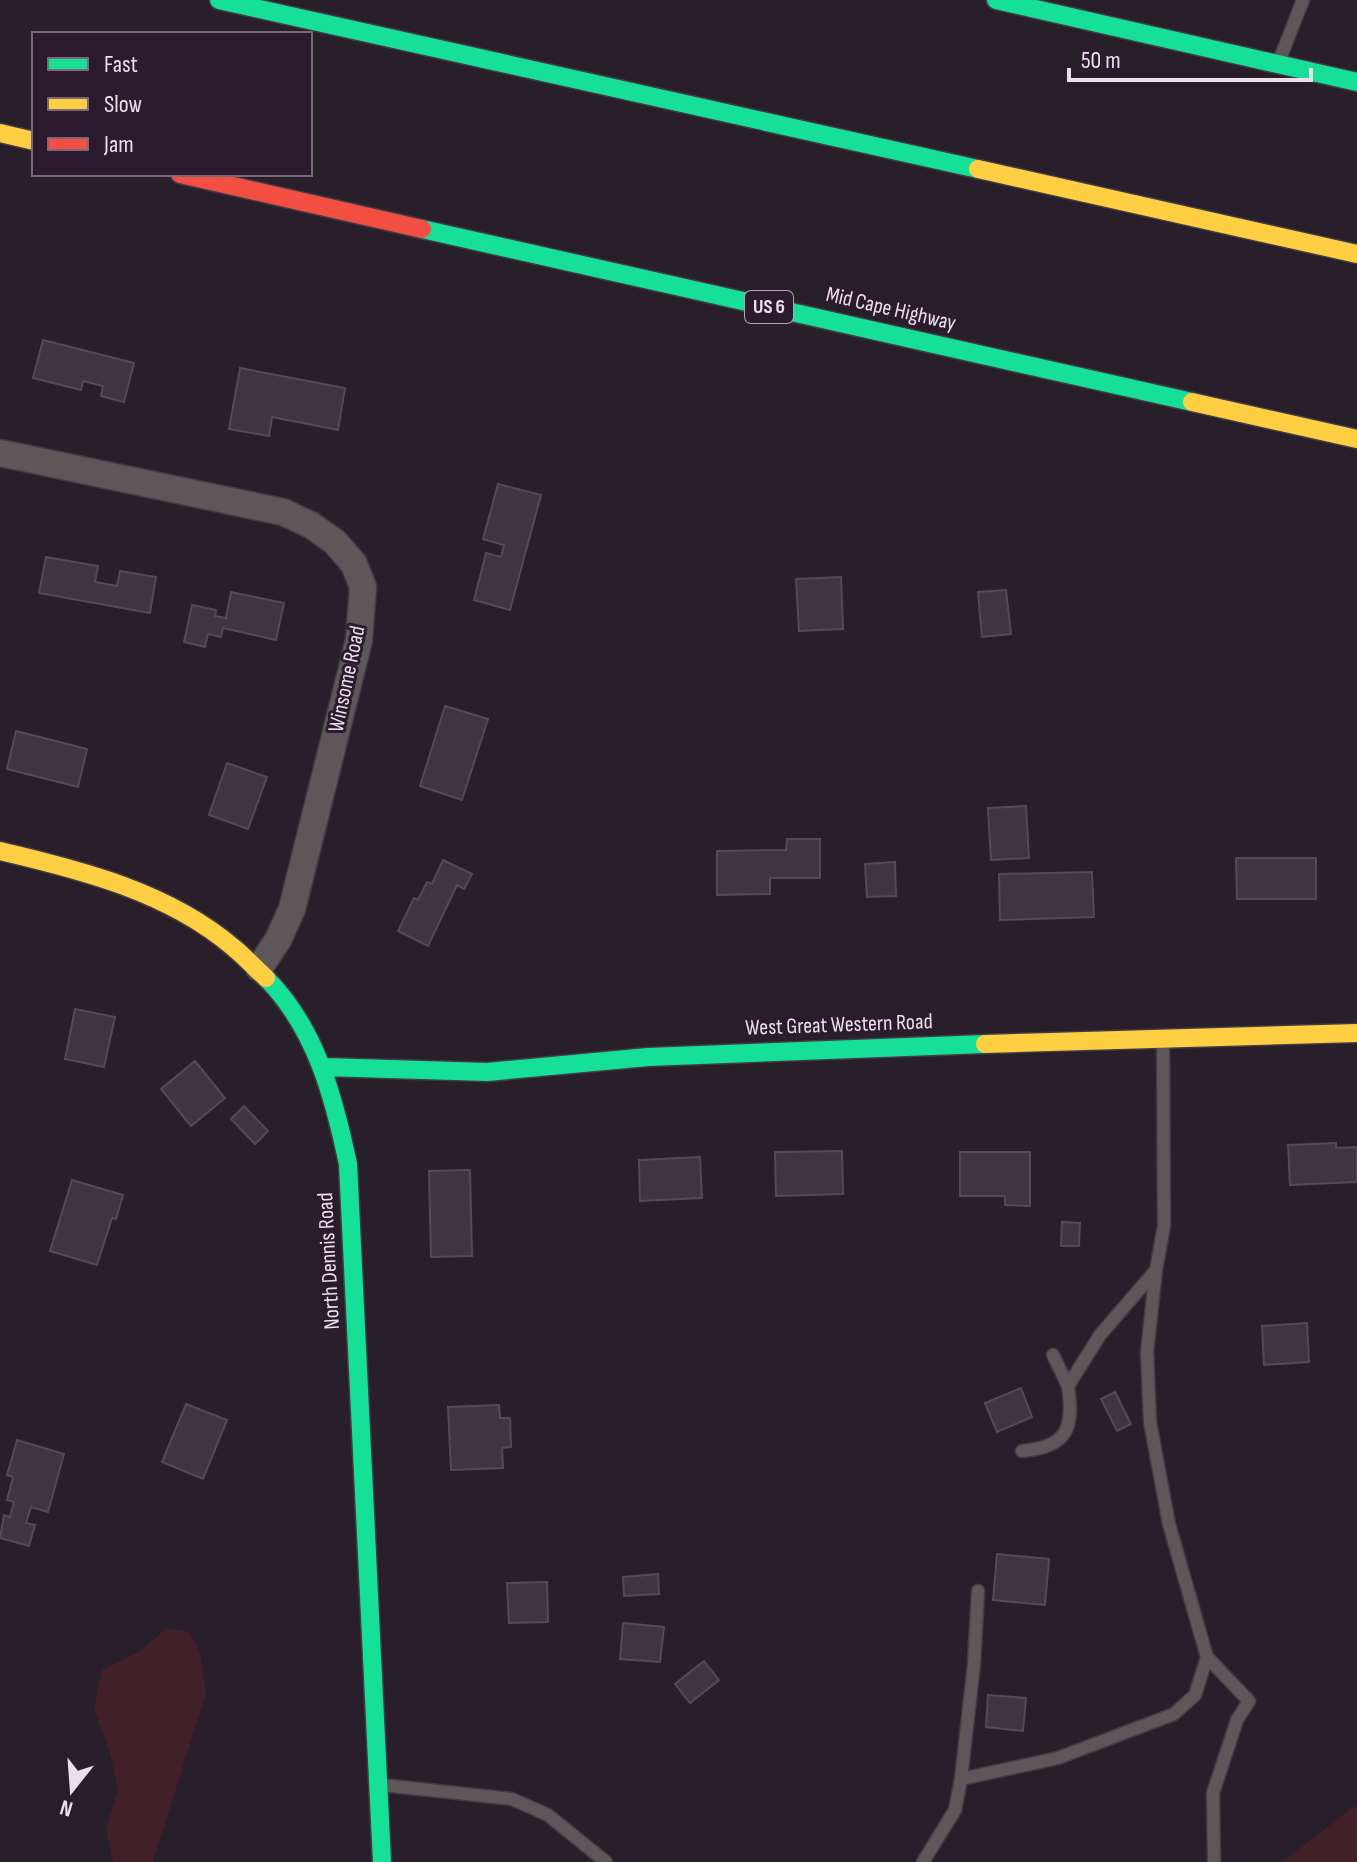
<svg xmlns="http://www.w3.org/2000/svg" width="1357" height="1862" viewBox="0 0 1357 1862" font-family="'Sofia Sans Condensed',sans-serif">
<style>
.green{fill:#422029}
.building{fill:#3d3542;stroke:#524b55;stroke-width:2}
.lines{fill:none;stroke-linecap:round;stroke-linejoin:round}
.lane-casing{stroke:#423b44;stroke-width:15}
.street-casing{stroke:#423b44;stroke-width:29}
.fast-casing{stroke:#423b44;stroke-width:21}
.slow-casing{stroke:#423b44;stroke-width:21}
.jam-casing{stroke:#423b44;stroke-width:21}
.lane{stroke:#5d575a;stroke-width:12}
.street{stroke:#5d575a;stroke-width:26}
.fast{stroke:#16e098;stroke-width:18}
.slow{stroke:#ffcf43;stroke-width:18}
.jam{stroke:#f24e42;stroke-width:18}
.labels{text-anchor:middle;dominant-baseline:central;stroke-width:6;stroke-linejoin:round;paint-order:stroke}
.shield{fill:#2c1b2e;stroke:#b2a4b3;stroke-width:2}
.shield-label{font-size:20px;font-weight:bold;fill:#ebdfec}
.street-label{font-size:22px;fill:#ebdfec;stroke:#2c1b2e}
</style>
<rect width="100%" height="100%" fill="#281f2a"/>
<path class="green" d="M 167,1628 L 190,1632 L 200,1653 L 206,1693 L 153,1862 L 113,1862 L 106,1829 L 118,1790 L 111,1756 L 94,1709 L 102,1670 L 139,1652 Z
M 1357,1804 L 1357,1862 L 1282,1862 Z"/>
<path class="building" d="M 43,340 L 134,363 L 124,402 L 101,396 L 103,386 L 83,381 L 81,390 L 33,378 Z
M 240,368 L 345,388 L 338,430 L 272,417 L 269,436 L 229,429 Z
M 498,484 L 541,495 L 510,610 L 474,600 L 486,553 L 501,557 L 504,545 L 483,539 Z
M 46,557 L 98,566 L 95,582 L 117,586 L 120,571 L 156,577 L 150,613 L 39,593 Z
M 841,577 L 843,629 L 799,631 L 796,579 Z
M 1006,590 L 1011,634 L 982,637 L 978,592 Z
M 231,592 L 284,603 L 276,640 L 223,628 L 221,637 L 208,634 L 205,647 L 184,642 L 192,605 L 216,610 L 215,616 L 226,618 Z
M 445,706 L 488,719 L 462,800 L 420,786 Z
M 16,731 L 87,749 L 78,787 L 7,769 Z
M 227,763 L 267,777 L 248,829 L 209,815 Z
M 1026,806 L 1029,858 L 991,860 L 988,808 Z
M 787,839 L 820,839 L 820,878 L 770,878 L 770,894 L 717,895 L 717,851 L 786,850 Z
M 1236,858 L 1316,858 L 1316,899 L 1237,899 Z
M 443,860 L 472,874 L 464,889 L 457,885 L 428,946 L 398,931 L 414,898 L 418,900 L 427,882 L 432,884 Z
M 895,862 L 896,896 L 867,897 L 865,864 Z
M 1092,872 L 1094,917 L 1000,920 L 999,874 Z
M 75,1009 L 115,1017 L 104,1067 L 65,1059 Z
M 195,1061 L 225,1098 L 191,1126 L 161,1089 Z
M 244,1106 L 268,1131 L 255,1144 L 231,1119 Z
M 1336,1143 L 1336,1148 L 1357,1147 L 1357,1182 L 1290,1185 L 1288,1145 Z
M 842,1151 L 843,1194 L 776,1196 L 775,1152 Z
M 960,1152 L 1030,1152 L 1030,1206 L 1005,1205 L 1005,1196 L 960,1196 Z
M 700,1157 L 702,1198 L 640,1201 L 639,1160 Z
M 470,1170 L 472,1256 L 431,1257 L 429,1171 Z
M 72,1180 L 123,1195 L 116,1219 L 112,1218 L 97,1265 L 50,1251 Z
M 1062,1222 L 1080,1223 L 1079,1246 L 1061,1246 Z
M 1307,1323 L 1309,1362 L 1264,1365 L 1262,1326 Z
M 1021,1388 L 1032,1417 L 997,1432 L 985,1403 Z
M 1115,1392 L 1131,1424 L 1117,1431 L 1101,1399 Z
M 186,1404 L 227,1420 L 203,1479 L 162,1462 Z
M 499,1405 L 500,1418 L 510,1418 L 511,1447 L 502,1448 L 503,1468 L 451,1470 L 448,1407 Z
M 17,1440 L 64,1454 L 48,1512 L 31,1507 L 26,1523 L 35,1525 L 29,1546 L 0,1538 L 4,1515 L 10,1517 L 14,1502 L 7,1500 L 13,1477 L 7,1475 Z
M 997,1554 L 1049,1559 L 1045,1605 L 993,1600 Z
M 658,1574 L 659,1594 L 624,1596 L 623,1577 Z
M 547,1582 L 548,1622 L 509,1623 L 507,1583 Z
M 623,1623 L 664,1627 L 660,1662 L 620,1659 Z
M 704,1661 L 719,1680 L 690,1703 L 675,1684 Z
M 988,1695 L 1026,1698 L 1023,1731 L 986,1727 Z"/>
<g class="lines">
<g class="lane-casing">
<path id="lane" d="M 1279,61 L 1303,0
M 1163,1042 L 1164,1226 L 1156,1270 L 1147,1352 L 1150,1422 L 1169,1524 L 1207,1657 L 1249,1701 L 1237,1720 L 1213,1793 L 1214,1862
M 1053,1355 L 1068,1386 L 1100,1335 L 1156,1270
M 1022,1451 C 1068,1447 1074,1428 1068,1386
M 961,1779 L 1058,1758 L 1174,1714 L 1195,1695 L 1207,1657
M 382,1785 L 512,1799 L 548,1815 L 606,1862
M 923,1862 L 955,1810 L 961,1779 L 974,1664 L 978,1591"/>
</g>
<g class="street-casing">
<path id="street" d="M 0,453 L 283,512 L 311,525 L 335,542 L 354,564 L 363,587 L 359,640 L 292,909 L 278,940 L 259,968"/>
</g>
<g class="fast-casing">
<path id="fast" d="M 219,0 L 978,169
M 996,0 L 1357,82
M 422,229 L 1192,402
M 266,978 C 316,1028 334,1098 348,1164 L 382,1862
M 325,1067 L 487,1072 L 648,1057 L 985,1044"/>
</g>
<g class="slow-casing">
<path id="slow" d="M 0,133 L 34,141
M 978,169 L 1357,254
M 1192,402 L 1357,439
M 0,851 C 81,870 169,892 234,948 C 245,957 255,968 266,978
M 985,1044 L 1357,1033"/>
</g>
<g class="jam-casing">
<path id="jam" d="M 180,174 L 422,229"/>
</g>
<use href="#lane" class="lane"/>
<use href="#street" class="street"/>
<use href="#fast" class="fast"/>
<use href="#slow" class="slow"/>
<use href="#jam" class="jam"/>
</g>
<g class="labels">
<rect class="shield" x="745" y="291" width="48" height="32" rx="6"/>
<g class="shield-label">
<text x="769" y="307">US 6</text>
</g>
<g class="street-label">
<text transform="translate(891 309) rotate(13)">Mid Cape Highway</text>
<text transform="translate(347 679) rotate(-78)">Winsome Road</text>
<text transform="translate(839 1025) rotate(-2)">West Great Western Road</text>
<text transform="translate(329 1261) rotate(-93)">North Dennis Road</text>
</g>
</g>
<rect x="32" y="32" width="280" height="144" fill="#2c1b2e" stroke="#78697a" stroke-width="2"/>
<rect x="48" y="58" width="40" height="12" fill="#16e098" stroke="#78697a" stroke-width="2"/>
<text x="104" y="72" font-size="24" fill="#ebdfec">Fast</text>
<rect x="48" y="98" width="40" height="12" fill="#ffcf43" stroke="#78697a" stroke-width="2"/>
<text x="104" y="112" font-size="24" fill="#ebdfec">Slow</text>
<rect x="48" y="138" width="40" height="12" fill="#f24e42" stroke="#78697a" stroke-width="2"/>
<text x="104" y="152" font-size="24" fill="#ebdfec">Jam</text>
<g transform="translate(72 1790) rotate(197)" stroke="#2c1b2e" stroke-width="6" paint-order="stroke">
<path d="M0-6L14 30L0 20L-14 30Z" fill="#ebdfec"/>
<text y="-12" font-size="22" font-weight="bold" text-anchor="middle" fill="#ebdfec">N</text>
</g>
<path d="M1069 68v12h242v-12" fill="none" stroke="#ebdfec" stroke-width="4"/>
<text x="1081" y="68" font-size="24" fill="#ebdfec" stroke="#2c1b2e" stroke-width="6" paint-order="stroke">50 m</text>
</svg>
